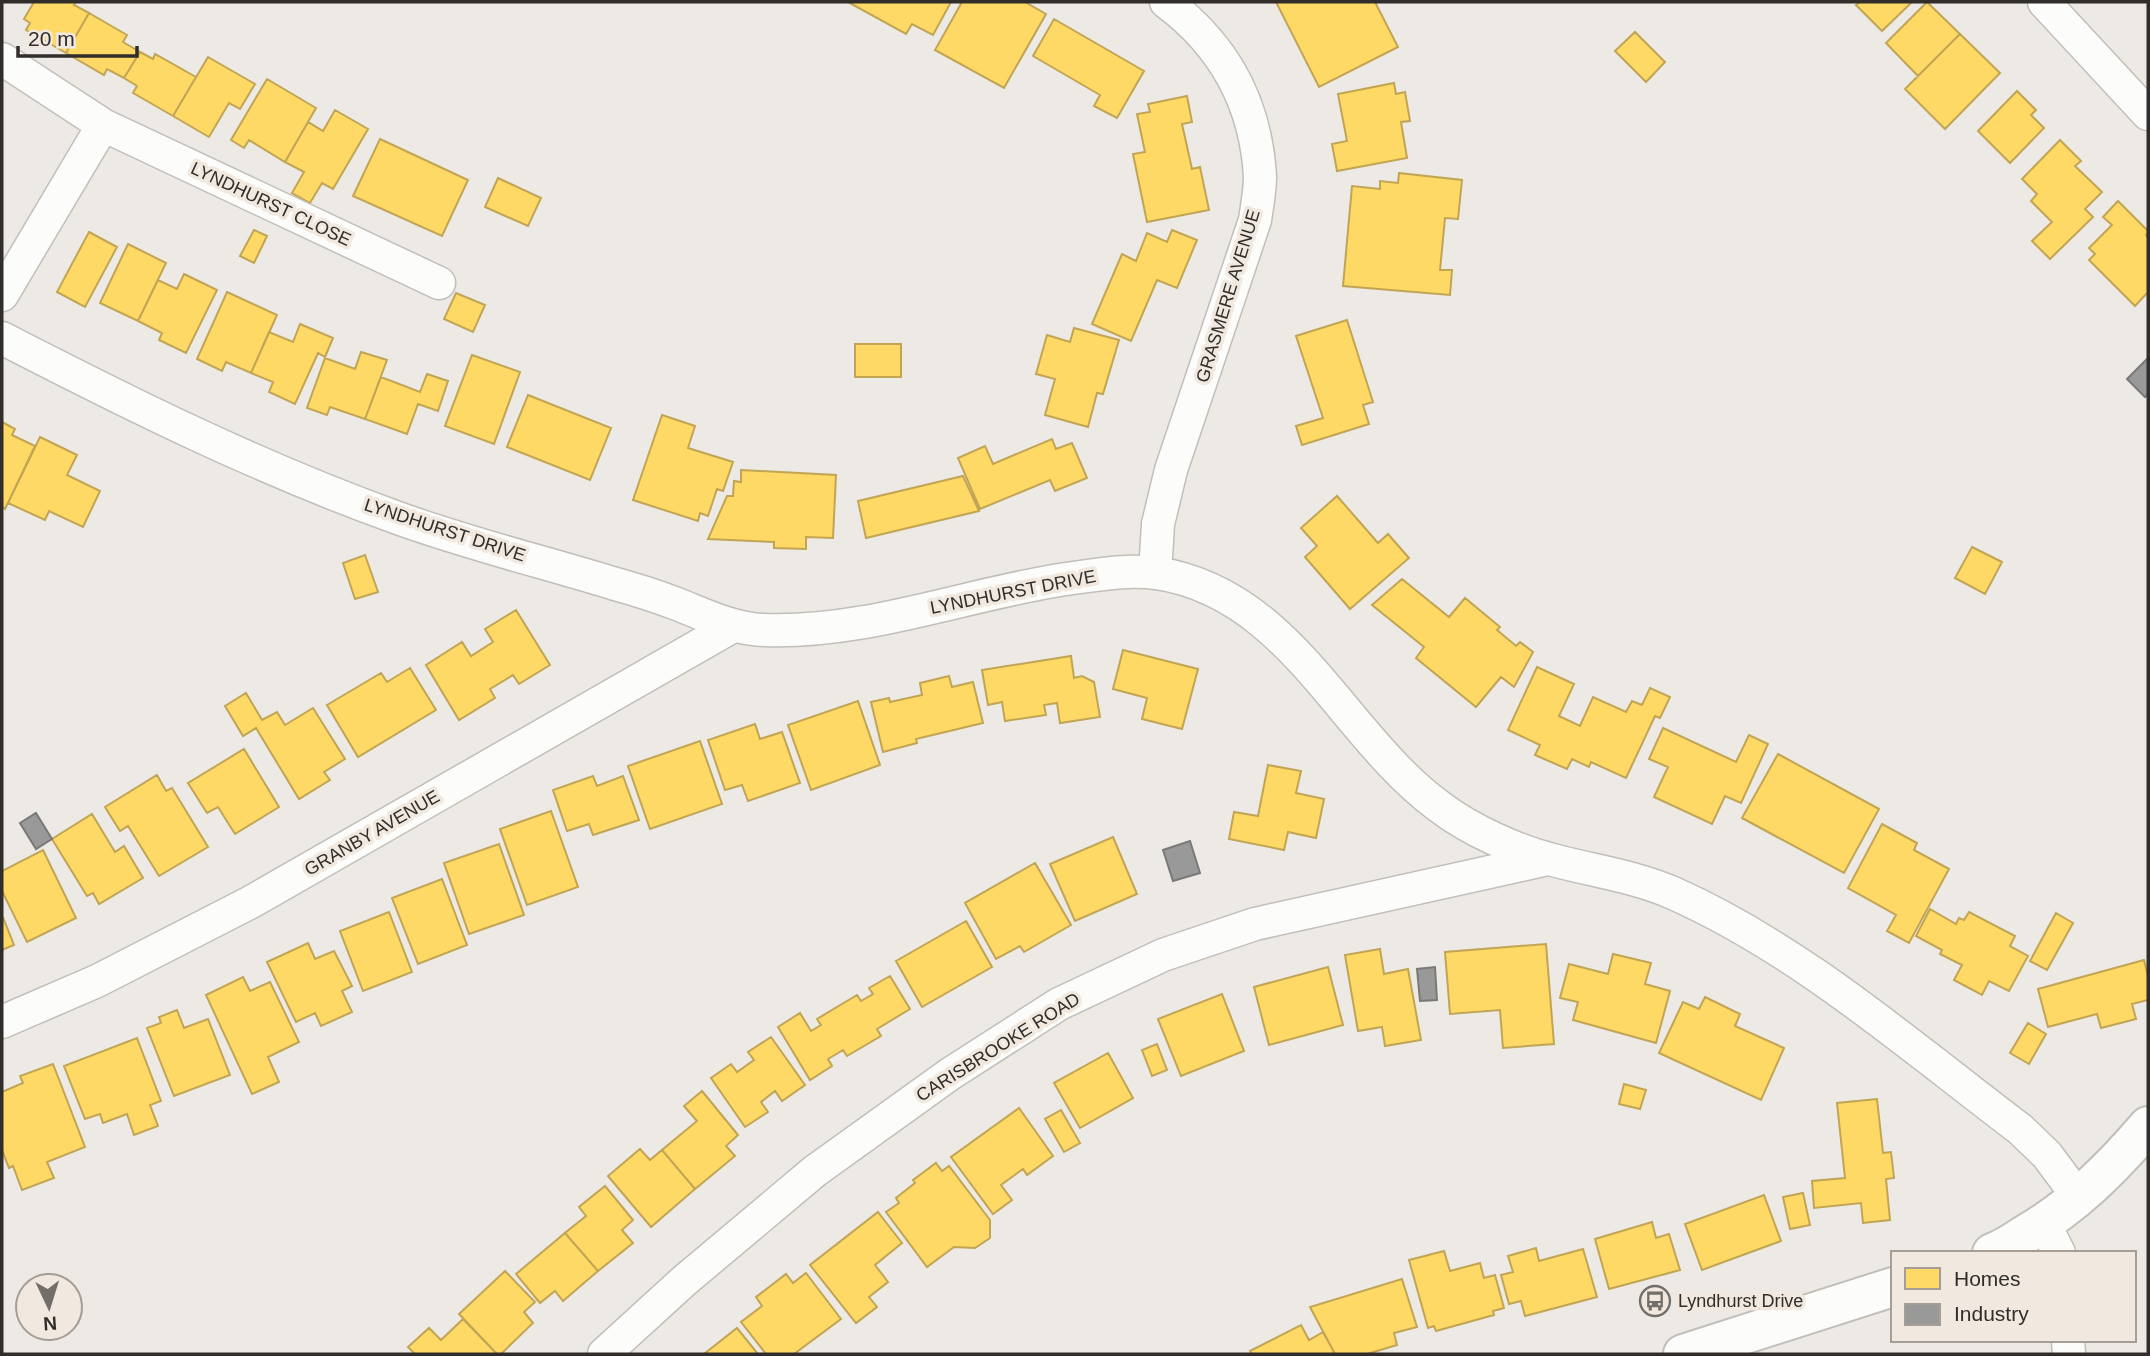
<svg xmlns="http://www.w3.org/2000/svg" width="2150" height="1356" viewBox="0 0 2150 1356" font-family="Arial,sans-serif">
<style>
.homes{fill:#ffd966;stroke:#c1a554;stroke-width:2}
.industry{fill:#999;stroke:#7a7978;stroke-width:2}
.lines{fill:none;stroke-linecap:round;stroke-linejoin:round}
.minor-casing{stroke:#c2bfbb;stroke-width:35}
.secondary-casing{stroke:#c2bfbb;stroke-width:42}
.minor{stroke:#fcfcfb;stroke-width:32}
.secondary{stroke:#fcfcfb;stroke-width:38}
.labels{text-anchor:middle;dominant-baseline:central;stroke-width:7;stroke-linejoin:round;paint-order:stroke}
.street-label{font-size:18px;fill:#302d2a;stroke:#f1e9e0}
.poi-label{font-size:18px;fill:#302d2a;stroke:#f1e9e0;text-anchor:start}
</style>
<rect width="100%" height="100%" fill="#ede9e4"/>
<path class="homes" d="M 34,2 L 76,2 L 74,5 L 89,13 L 66,53 L 26,30 L 30,23 L 24,19 Z
M 848,2 L 951,2 L 933,35 L 912,24 L 906,34 Z
M 962,2 L 1025,2 L 1046,14 L 1004,88 L 935,50 Z
M 1276,2 L 1375,2 L 1398,47 L 1319,87 Z
M 1860,2 L 1912,2 L 1882,31 L 1856,5 Z
M 1927,2 L 1960,34 L 1918,76 L 1886,43 Z
M 89,13 L 127,35 L 123,42 L 140,52 L 124,78 L 107,69 L 104,75 L 66,53 Z
M 1054,19 L 1144,71 L 1117,118 L 1094,106 L 1100,95 L 1033,56 Z
M 1635,32 L 1665,62 L 1646,82 L 1615,51 Z
M 1960,34 L 2000,73 L 1945,129 L 1905,89 Z
M 140,52 L 153,59 L 155,54 L 196,77 L 173,116 L 133,93 L 137,86 L 124,78 Z
M 208,57 L 255,84 L 240,109 L 229,103 L 209,137 L 173,116 Z
M 267,79 L 316,108 L 285,162 L 249,140 L 244,148 L 231,140 Z
M 1394,83 L 1396,94 L 1405,92 L 1410,121 L 1401,122 L 1407,158 L 1337,171 L 1332,144 L 1347,141 L 1338,94 Z
M 2017,91 L 2036,110 L 2031,115 L 2044,128 L 2010,163 L 1978,131 Z
M 1187,96 L 1192,122 L 1182,124 L 1192,169 L 1200,167 L 1209,210 L 1147,222 L 1133,154 L 1145,152 L 1137,114 L 1150,112 L 1148,104 Z
M 335,110 L 368,129 L 333,189 L 322,183 L 310,203 L 292,193 L 304,172 L 285,162 L 308,122 L 323,131 Z
M 380,139 L 468,180 L 442,236 L 353,196 Z
M 2060,140 L 2081,161 L 2075,166 L 2102,192 L 2085,209 L 2093,217 L 2050,259 L 2032,241 L 2052,222 L 2031,201 L 2037,194 L 2022,179 Z
M 1399,173 L 1462,180 L 1458,219 L 1445,218 L 1440,270 L 1452,270 L 1450,295 L 1343,286 L 1352,186 L 1380,189 L 1380,181 L 1398,183 Z
M 498,178 L 541,198 L 528,226 L 485,207 Z
M 2118,201 L 2148,231 L 2146,235 L 2148,238 L 2148,292 L 2135,306 L 2089,260 L 2095,254 L 2089,248 L 2112,225 L 2103,217 Z
M 254,230 L 267,236 L 254,263 L 240,256 Z
M 1172,230 L 1197,240 L 1177,288 L 1157,280 L 1131,341 L 1092,324 L 1122,254 L 1136,261 L 1147,233 L 1167,242 Z
M 89,232 L 117,247 L 85,307 L 57,292 Z
M 128,244 L 166,263 L 138,321 L 100,303 Z
M 184,274 L 217,290 L 186,353 L 159,340 L 162,333 L 138,321 L 158,280 L 177,289 Z
M 227,292 L 277,315 L 251,373 L 226,362 L 222,371 L 197,359 Z
M 456,293 L 485,305 L 473,332 L 444,319 Z
M 1347,320 L 1373,402 L 1363,405 L 1369,424 L 1302,445 L 1296,426 L 1323,418 L 1296,336 Z
M 300,324 L 333,338 L 325,357 L 318,353 L 295,404 L 269,392 L 273,382 L 251,373 L 269,332 L 293,342 Z
M 1074,328 L 1119,340 L 1103,394 L 1097,393 L 1088,427 L 1045,415 L 1055,379 L 1036,374 L 1047,335 L 1070,342 Z
M 855,344 L 901,344 L 901,377 L 855,377 Z
M 361,352 L 387,360 L 365,419 L 330,407 L 327,415 L 307,408 L 325,358 L 355,369 Z
M 472,355 L 520,372 L 494,444 L 445,426 Z
M 427,374 L 448,381 L 438,411 L 418,404 L 407,434 L 365,419 L 381,377 L 420,392 Z
M 528,395 L 611,428 L 590,480 L 507,447 Z
M 662,415 L 695,426 L 688,448 L 733,462 L 723,491 L 717,489 L 708,516 L 700,513 L 698,521 L 633,500 Z
M 2,422 L 15,429 L 12,435 L 35,446 L 5,509 L 2,507 Z
M 40,437 L 77,455 L 67,475 L 100,491 L 83,527 L 49,511 L 45,520 L 8,503 Z
M 1052,439 L 1056,449 L 1072,443 L 1087,478 L 1055,491 L 1050,480 L 980,509 L 958,458 L 985,446 L 993,464 Z
M 741,470 L 836,475 L 833,538 L 806,537 L 806,549 L 774,548 L 774,542 L 708,539 L 727,496 L 733,496 L 734,481 L 741,482 Z
M 963,476 L 979,511 L 866,538 L 858,501 Z
M 1337,496 L 1378,543 L 1388,534 L 1409,558 L 1350,609 L 1305,557 L 1317,546 L 1301,528 Z
M 1972,547 L 2002,562 L 1985,594 L 1955,578 Z
M 365,555 L 378,592 L 355,599 L 343,563 Z
M 1402,579 L 1449,617 L 1465,598 L 1500,627 L 1497,630 L 1516,646 L 1520,642 L 1533,652 L 1514,687 L 1501,677 L 1476,707 L 1416,658 L 1424,647 L 1372,605 Z
M 516,610 L 550,665 L 519,684 L 513,675 L 490,689 L 495,698 L 459,720 L 426,665 L 462,642 L 471,656 L 493,642 L 485,629 Z
M 1123,650 L 1198,669 L 1182,729 L 1142,719 L 1147,698 L 1113,689 Z
M 1071,656 L 1074,678 L 1082,676 L 1094,682 L 1100,717 L 1060,723 L 1057,703 L 1044,705 L 1046,715 L 1005,721 L 1002,702 L 988,705 L 982,670 Z
M 1537,667 L 1574,684 L 1559,716 L 1580,726 L 1593,697 L 1626,712 L 1632,701 L 1642,705 L 1650,688 L 1670,697 L 1660,718 L 1655,716 L 1626,778 L 1591,762 L 1589,767 L 1572,759 L 1567,769 L 1535,755 L 1540,745 L 1508,730 Z
M 410,668 L 436,710 L 358,757 L 327,705 L 381,673 L 387,682 Z
M 949,676 L 952,687 L 973,682 L 983,723 L 916,739 L 917,743 L 883,752 L 871,702 L 889,698 L 890,702 L 922,695 L 920,683 Z
M 246,693 L 262,720 L 277,712 L 285,725 L 313,708 L 345,759 L 324,772 L 330,780 L 299,799 L 256,728 L 243,736 L 225,706 Z
M 858,701 L 880,765 L 811,790 L 788,725 Z
M 755,724 L 760,739 L 782,732 L 800,783 L 748,801 L 742,785 L 725,790 L 708,740 Z
M 1663,728 L 1736,762 L 1749,735 L 1768,744 L 1741,803 L 1725,796 L 1712,824 L 1654,797 L 1668,767 L 1649,759 Z
M 700,741 L 722,804 L 650,829 L 628,766 Z
M 244,749 L 279,807 L 235,834 L 218,807 L 207,813 L 188,783 Z
M 1778,754 L 1879,809 L 1844,873 L 1742,818 Z
M 1268,765 L 1301,771 L 1296,793 L 1324,799 L 1316,838 L 1288,832 L 1284,850 L 1229,839 L 1234,812 L 1258,816 Z
M 157,775 L 166,791 L 172,788 L 208,847 L 159,876 L 128,826 L 120,831 L 105,807 Z
M 593,776 L 597,786 L 623,776 L 639,820 L 593,835 L 589,824 L 567,831 L 553,790 Z
M 551,811 L 578,887 L 527,905 L 500,829 Z
M 92,814 L 115,852 L 124,846 L 143,878 L 99,904 L 93,893 L 87,896 L 52,839 Z
M 1882,824 L 1917,843 L 1914,850 L 1949,869 L 1909,943 L 1887,931 L 1896,915 L 1848,888 Z
M 1113,837 L 1137,894 L 1075,921 L 1050,864 Z
M 499,844 L 524,915 L 469,934 L 444,863 Z
M 43,850 L 76,918 L 27,942 L 2,891 L 2,871 Z
M 1035,863 L 1071,925 L 1024,952 L 1020,946 L 996,959 L 965,903 Z
M 442,879 L 467,945 L 418,964 L 392,898 Z
M 1930,909 L 1956,924 L 1959,918 L 1964,920 L 1969,912 L 2015,936 L 2010,946 L 2028,956 L 2009,991 L 1989,981 L 1982,995 L 1954,980 L 1962,965 L 1940,954 L 1942,950 L 1916,936 Z
M 389,912 L 412,972 L 363,991 L 340,931 Z
M 2056,913 L 2073,923 L 2047,970 L 2030,961 Z
M 2,915 L 14,945 L 2,950 Z
M 966,921 L 992,967 L 922,1007 L 896,961 Z
M 308,943 L 315,959 L 334,951 L 352,986 L 342,991 L 352,1012 L 321,1026 L 315,1013 L 296,1022 L 267,962 Z
M 1546,944 L 1554,1044 L 1503,1048 L 1500,1010 L 1450,1014 L 1445,952 Z
M 1380,949 L 1384,974 L 1408,969 L 1421,1040 L 1385,1046 L 1382,1027 L 1358,1031 L 1345,955 Z
M 1613,954 L 1651,963 L 1645,984 L 1670,991 L 1656,1043 L 1573,1020 L 1578,1002 L 1560,998 L 1569,964 L 1608,974 Z
M 2144,960 L 2148,976 L 2148,1000 L 2132,1004 L 2136,1019 L 2101,1028 L 2097,1014 L 2048,1027 L 2038,989 Z
M 1328,967 L 1343,1025 L 1269,1045 L 1254,987 Z
M 890,976 L 910,1009 L 877,1029 L 881,1036 L 847,1056 L 843,1050 L 828,1059 L 832,1066 L 810,1080 L 778,1027 L 800,1013 L 811,1031 L 821,1025 L 817,1019 L 857,995 L 861,1001 L 873,994 L 869,988 Z
M 243,977 L 250,991 L 270,982 L 299,1042 L 268,1057 L 279,1082 L 252,1094 L 206,995 Z
M 1222,994 L 1244,1051 L 1181,1076 L 1158,1019 Z
M 1705,997 L 1740,1014 L 1735,1026 L 1784,1048 L 1761,1100 L 1659,1053 L 1683,1002 L 1699,1009 Z
M 177,1010 L 184,1028 L 208,1019 L 230,1075 L 174,1096 L 147,1028 L 161,1023 L 159,1017 Z
M 2028,1023 L 2046,1034 L 2029,1064 L 2010,1053 Z
M 771,1037 L 805,1085 L 782,1101 L 775,1091 L 761,1102 L 768,1112 L 745,1127 L 711,1078 L 731,1064 L 737,1072 L 754,1060 L 748,1052 Z
M 137,1038 L 161,1101 L 150,1105 L 158,1126 L 134,1135 L 127,1114 L 103,1123 L 100,1114 L 85,1119 L 64,1066 Z
M 1157,1044 L 1167,1070 L 1152,1076 L 1142,1050 Z
M 1108,1053 L 1133,1098 L 1080,1128 L 1054,1083 Z
M 53,1064 L 85,1147 L 47,1162 L 54,1178 L 22,1190 L 13,1166 L 9,1168 L 2,1150 L 2,1092 L 23,1083 L 20,1076 Z
M 1624,1084 L 1646,1090 L 1640,1109 L 1619,1104 Z
M 702,1091 L 738,1135 L 726,1146 L 735,1156 L 695,1189 L 662,1150 L 697,1121 L 684,1106 Z
M 1877,1099 L 1883,1153 L 1891,1152 L 1894,1178 L 1886,1179 L 1890,1220 L 1863,1223 L 1861,1203 L 1814,1208 L 1812,1181 L 1845,1178 L 1837,1103 Z
M 1019,1108 L 1053,1156 L 1027,1175 L 1023,1169 L 1001,1185 L 1012,1200 L 993,1214 L 951,1157 Z
M 1061,1110 L 1080,1143 L 1064,1152 L 1045,1119 Z
M 640,1149 L 650,1160 L 662,1150 L 695,1189 L 651,1227 L 608,1176 Z
M 936,1163 L 942,1171 L 949,1166 L 990,1220 L 990,1238 L 975,1248 L 954,1247 L 927,1267 L 886,1212 L 899,1203 L 896,1198 L 915,1183 L 913,1180 Z
M 605,1186 L 633,1220 L 622,1230 L 633,1243 L 598,1271 L 565,1233 L 586,1216 L 579,1207 Z
M 1803,1193 L 1810,1225 L 1790,1229 L 1783,1197 Z
M 1764,1195 L 1781,1241 L 1702,1270 L 1685,1224 Z
M 878,1212 L 902,1243 L 875,1265 L 888,1282 L 869,1297 L 877,1307 L 856,1323 L 810,1265 Z
M 1652,1222 L 1656,1238 L 1669,1234 L 1680,1270 L 1609,1289 L 1595,1239 Z
M 565,1233 L 598,1271 L 563,1301 L 555,1291 L 540,1303 L 516,1274 Z
M 1536,1248 L 1539,1261 L 1583,1249 L 1597,1297 L 1525,1316 L 1521,1301 L 1509,1304 L 1501,1275 L 1513,1272 L 1508,1256 Z
M 1444,1251 L 1450,1271 L 1480,1263 L 1484,1278 L 1495,1275 L 1504,1308 L 1493,1311 L 1494,1315 L 1436,1331 L 1434,1326 L 1428,1328 L 1409,1260 Z
M 505,1271 L 535,1302 L 524,1312 L 533,1323 L 501,1354 L 497,1354 L 459,1314 Z
M 806,1273 L 841,1319 L 794,1354 L 766,1354 L 741,1322 L 762,1306 L 756,1297 L 786,1274 L 793,1283 Z
M 1402,1279 L 1417,1327 L 1394,1333 L 1397,1345 L 1367,1354 L 1335,1354 L 1310,1307 Z
M 463,1319 L 497,1354 L 415,1354 L 408,1347 L 429,1328 L 441,1340 Z
M 1301,1325 L 1309,1340 L 1323,1332 L 1335,1354 L 1252,1354 L 1250,1351 Z
M 737,1328 L 758,1354 L 704,1354 Z"/>
<path class="industry" d="M 2148,358 L 2148,394 L 2145,397 L 2127,379 Z
M 36,813 L 52,839 L 36,849 L 20,823 Z
M 1190,841 L 1200,873 L 1173,881 L 1163,850 Z
M 1435,967 L 1437,1000 L 1420,1001 L 1417,969 Z"/>
<g class="lines">
<g class="minor-casing">
<path id="minor" d="M 2044,2 L 2148,114
M 2,59 L 103,125 L 439,283
M 2,295 L 103,125
M 2,338 C 130,404 259,468 395,517 C 466,543 540,561 612,583 C 634,589 656,596 677,604 C 705,615 733,629 764,630 C 866,634 966,594 1066,579 C 1095,575 1127,569 1156,573 C 1291,593 1341,735 1440,807 C 1470,830 1517,851 1553,860 C 1593,871 1634,876 1673,893 C 1799,949 1910,1046 2020,1129 L 2047,1155 L 2079,1198
M 1155,573 L 1158,524 L 1171,470 L 1255,220 C 1257,206 1260,191 1260,177 C 1256,104 1225,46 1166,2
M 2,1022 L 97,981 L 251,902 L 733,626
M 2044,1223 L 2059,1253
M 2068,1340 L 2069,1354
M 604,1354 L 684,1281 L 815,1171 L 950,1074 L 1059,1004 L 1163,955 L 1255,924 L 1548,859"/>
</g>
<g class="secondary-casing">
<path id="secondary" d="M 1992,1253 C 2004,1249 2015,1241 2026,1234 C 2074,1206 2112,1168 2148,1126
M 1683,1354 L 1893,1287"/>
</g>
<use href="#minor" class="minor"/>
<use href="#secondary" class="secondary"/>
</g>
<defs>
<g id="bus-ring" transform="scale(1.575)"><circle r="9.5" fill="#f1e9e0" stroke="#726f6b" stroke-width="1.5"/><path d="M-5-6H5V4H4V6H2V4H-2V6H-4V4H-5ZM-3.5-4V0h7V-4ZM-3.5 1.2v1.5H-2V1.2ZM2 1.2v1.5H3.5V1.2Z" fill="#726f6b"/></g>
</defs>
<g fill-rule="evenodd">
<use href="#bus-ring" x="1655" y="1301"/>
</g>
<g class="labels">
<g class="street-label">
<text transform="translate(271 204) rotate(25)">LYNDHURST CLOSE</text>
<text transform="translate(1228 296) rotate(-73)">GRASMERE AVENUE</text>
<text transform="translate(445 530) rotate(18)">LYNDHURST DRIVE</text>
<text transform="translate(1013 592) rotate(-11)">LYNDHURST DRIVE</text>
<text transform="translate(372 833) rotate(-30)">GRANBY AVENUE</text>
<text transform="translate(998 1047) rotate(-32)">CARISBROOKE ROAD</text>
</g>
<g class="poi-label">
<text x="1678" y="1301">Lyndhurst Drive</text>
</g>
</g>
<rect width="2150" height="1356" fill="none" stroke="#302d2a" stroke-width="7"/>
<rect x="1891" y="1251" width="245" height="91" fill="#f1e9e0" stroke="#a49e97" stroke-width="2"/>
<rect x="1905" y="1268" width="35" height="21" fill="#ffd966" stroke="#a49e97" stroke-width="2"/>
<text x="1954" y="1286" font-size="21" fill="#302d2a">Homes</text>
<rect x="1905" y="1304" width="35" height="21" fill="#999999" stroke="#a49e97" stroke-width="2"/>
<text x="1954" y="1321" font-size="21" fill="#302d2a">Industry</text>
<g transform="translate(49 1307) rotate(176)"><circle r="33" fill="#f1e9e0" stroke="#a49e97" stroke-width="2"/>
<path d="M0-5L12 26L0 18L-12 26Z" fill="#726f6b"/>
<text y="-10" font-size="19" font-weight="bold" text-anchor="middle" fill="#302d2a">N</text>
</g>
<path d="M18 46v10h119v-10" fill="none" stroke="#302d2a" stroke-width="3.5"/>
<text x="28" y="46" font-size="21" fill="#302d2a" stroke="#f1e9e0" stroke-width="5" paint-order="stroke">20 m</text>
</svg>
